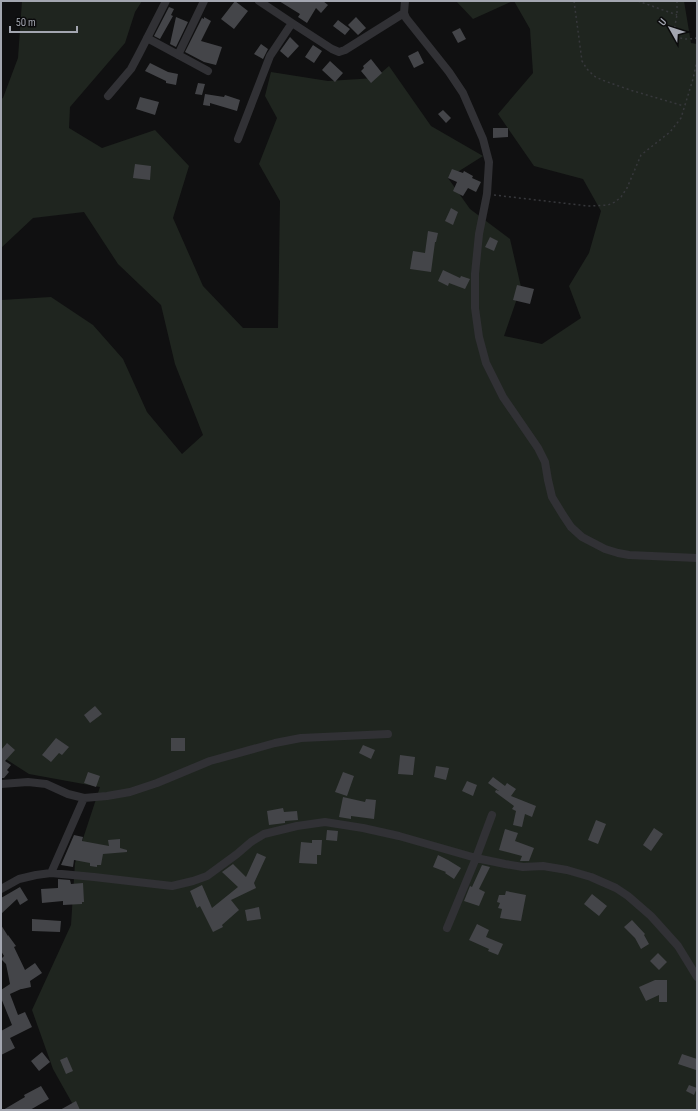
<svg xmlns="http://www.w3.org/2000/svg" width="698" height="1111" viewBox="0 0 698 1111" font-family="'Sofia Sans Condensed',sans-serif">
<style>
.green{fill:#1f251f}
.building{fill:#444549}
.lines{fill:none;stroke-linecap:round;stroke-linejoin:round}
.path{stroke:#37383c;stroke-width:1.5;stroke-dasharray:2 3;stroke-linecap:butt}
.street{stroke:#313135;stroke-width:8}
</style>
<rect width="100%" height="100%" fill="#101011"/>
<path class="green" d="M 22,1 L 142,1 L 135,12 L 125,43 L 70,107 L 69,128 L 102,148 L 155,130 L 189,166 L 173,218 L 203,286 L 243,328 L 278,328 L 280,201 L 259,164 L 277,118 L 265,96 L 271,72 L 328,81 L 375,78 L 389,66 L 431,126 L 483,156 L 448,178 L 470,209 L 510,239 L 521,287 L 504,336 L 542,344 L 581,318 L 569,286 L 589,253 L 601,211 L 583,179 L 534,166 L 498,114 L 533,73 L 530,29 L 514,1 L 684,1 L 691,43 L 697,44 L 697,1110 L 76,1110 L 53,1069 L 32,1010 L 71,925 L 75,863 L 100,787 L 29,774 L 1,756 L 1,300 L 51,297 L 93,325 L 123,359 L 147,412 L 182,454 L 203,435 L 175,364 L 161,305 L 118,264 L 84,212 L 33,218 L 1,248 L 1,99 L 3,98 L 18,58 Z
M 456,1 L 513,1 L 473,19 Z"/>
<path class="building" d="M 235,1 L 248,11 L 234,29 L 221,19 Z
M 279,1 L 323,1 L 328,5 L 321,13 L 316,8 L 307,23 L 298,17 L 300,14 Z
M 169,7 L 174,9 L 171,15 L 173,16 L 160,39 L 154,36 Z
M 176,17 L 188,22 L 176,47 L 170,44 Z
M 204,17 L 211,21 L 201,41 L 222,47 L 216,65 L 204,62 L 185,52 L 202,18 L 204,19 Z
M 356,17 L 366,28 L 358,35 L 348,25 Z
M 338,20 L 350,29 L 345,35 L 333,26 Z
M 460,28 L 466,39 L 458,43 L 452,32 Z
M 290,37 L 299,46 L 288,58 L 280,51 Z
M 261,44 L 268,49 L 263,59 L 254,54 Z
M 313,45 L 322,51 L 314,63 L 305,57 Z
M 418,51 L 424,63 L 414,68 L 408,56 Z
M 371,59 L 382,73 L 371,83 L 361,71 L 364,68 L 363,66 Z
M 330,61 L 343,73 L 335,82 L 322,70 Z
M 150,63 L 168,72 L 178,74 L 176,85 L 166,83 L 166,81 L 145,71 Z
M 198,83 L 205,84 L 202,95 L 195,94 Z
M 205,94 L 224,97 L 225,95 L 240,100 L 237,111 L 210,103 L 210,106 L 203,105 Z
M 140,97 L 159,102 L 155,115 L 136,109 Z
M 443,110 L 451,118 L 446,123 L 438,114 Z
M 493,128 L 508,128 L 508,137 L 493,138 Z
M 135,164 L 151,166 L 150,180 L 133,178 Z
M 452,169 L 463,173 L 464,171 L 473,176 L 472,178 L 481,182 L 476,192 L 468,188 L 463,196 L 453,191 L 457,182 L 448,178 Z
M 451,208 L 458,212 L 453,225 L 445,221 Z
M 428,231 L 438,233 L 436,242 L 435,242 L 431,272 L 410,269 L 413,251 L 425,253 Z
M 490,237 L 498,241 L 494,251 L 485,247 Z
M 443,270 L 460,278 L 461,276 L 470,279 L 465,289 L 449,283 L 448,286 L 438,281 Z
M 517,285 L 534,289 L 530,304 L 513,300 Z
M 95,706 L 102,714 L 90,723 L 84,715 Z
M 56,738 L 69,747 L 62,755 L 59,753 L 51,762 L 42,755 Z
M 171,738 L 185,738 L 185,751 L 171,751 Z
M 7,743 L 15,750 L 5,761 L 11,765 L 7,770 L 9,772 L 4,778 L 1,778 L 1,750 Z
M 363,745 L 375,750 L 371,759 L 359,753 Z
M 400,755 L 415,757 L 413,775 L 398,774 Z
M 436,766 L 449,768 L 446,780 L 434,777 Z
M 88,772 L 100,776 L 96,787 L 84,783 Z
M 343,772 L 354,776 L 347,796 L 335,792 Z
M 493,777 L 505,786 L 507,783 L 516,789 L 511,796 L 536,806 L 532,817 L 525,814 L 522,827 L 513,825 L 516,811 L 512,809 L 514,806 L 495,792 L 496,790 L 499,791 L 488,783 Z
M 467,781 L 477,785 L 473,796 L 462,791 Z
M 343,797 L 365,802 L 366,799 L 376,800 L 374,819 L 351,816 L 351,819 L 339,817 Z
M 283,808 L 284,812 L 297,811 L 298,820 L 285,821 L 285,823 L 269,825 L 267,811 Z
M 596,820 L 606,824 L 598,844 L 588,840 Z
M 654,828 L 663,834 L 651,851 L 643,845 Z
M 505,829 L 518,833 L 515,841 L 534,848 L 529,861 L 520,861 L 522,856 L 499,850 Z
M 327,830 L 338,831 L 337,841 L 326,840 Z
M 74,835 L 83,837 L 82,841 L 109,846 L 108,840 L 120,839 L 120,848 L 127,850 L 127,852 L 103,854 L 101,865 L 97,865 L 97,867 L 90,866 L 90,863 L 74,860 L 73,867 L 61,865 Z
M 312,840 L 322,840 L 321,855 L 317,855 L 317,864 L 299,863 L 301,842 L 312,843 Z
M 257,853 L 266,857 L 254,883 L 256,888 L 231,900 L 239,910 L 222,925 L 223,927 L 213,932 L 200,906 L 197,908 L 190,891 L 202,885 L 212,908 L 238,887 L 222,872 L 233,864 L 246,877 Z
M 438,855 L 448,860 L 461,868 L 454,879 L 445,873 L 446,872 L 433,867 Z
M 482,865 L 490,867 L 479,889 L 485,892 L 479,906 L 464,901 L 470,886 L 472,887 Z
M 58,879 L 70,880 L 71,884 L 83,883 L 84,902 L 82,902 L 82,904 L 63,905 L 63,901 L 42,903 L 41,889 L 58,888 Z
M 20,887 L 28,900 L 20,905 L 17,899 L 1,914 L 1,898 Z
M 506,891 L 526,895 L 521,921 L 500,918 L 502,909 L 498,908 L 500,903 L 497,902 L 499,895 L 505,895 Z
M 592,894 L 607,906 L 599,916 L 584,904 Z
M 259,907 L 261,919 L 247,921 L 245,910 Z
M 32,919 L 61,921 L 60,932 L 32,931 Z
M 632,920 L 645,934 L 644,935 L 649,944 L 641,949 L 635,938 L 624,927 Z
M 477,924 L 489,930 L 486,937 L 503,944 L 498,955 L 488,951 L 489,949 L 469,940 Z
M 1,925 L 8,936 L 8,935 L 16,946 L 14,947 L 25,970 L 35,963 L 42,973 L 30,981 L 31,987 L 22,989 L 21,989 L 10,994 L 18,1015 L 25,1012 L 32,1027 L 10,1038 L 15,1048 L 1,1055 L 1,1031 L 12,1025 L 1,998 L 1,990 L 10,984 L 6,964 L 1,959 L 4,956 L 1,951 Z
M 658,953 L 667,962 L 659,970 L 650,961 Z
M 655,980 L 667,980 L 667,1002 L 659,1002 L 659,995 L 646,1001 L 639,987 Z
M 42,1052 L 50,1062 L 39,1071 L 31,1061 Z
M 682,1054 L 697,1059 L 696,1070 L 678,1064 Z
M 67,1057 L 73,1071 L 66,1074 L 60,1060 Z
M 689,1085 L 697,1088 L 694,1095 L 686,1091 Z
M 41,1086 L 49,1099 L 30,1110 L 3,1110 L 25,1097 L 24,1095 Z
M 76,1101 L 80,1110 L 60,1110 Z"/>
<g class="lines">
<path class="path" d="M 574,1 L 582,61 L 587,69 L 594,76 L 602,80 L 630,90 L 684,106
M 638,1 L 677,15
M 677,1 L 677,15 L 674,30 L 675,34 C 681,41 689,39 697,38
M 494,195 L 588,206 L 608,205 L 615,202 L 621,197 L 627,188 L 641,155 L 670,132 L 681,118 L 693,79 L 697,61"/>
<path class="street" d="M 259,1 L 292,23 L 332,49 L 339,52 L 345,50 L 404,13
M 405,1 L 404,13 L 406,18 L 449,72 L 463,93 L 483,139 L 489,162 L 487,194 L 479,234 L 475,274 L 475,308 L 479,337 L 486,363 L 503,397 L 538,448 L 545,462 L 548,480 L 552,497 L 563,515 L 571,527 L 582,537 L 605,549 L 618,553 L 629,555 L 697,558
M 147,38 L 208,71
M 178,55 L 204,1
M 108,96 L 131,69 L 139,54 L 166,1
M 238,139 L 270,56 L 292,23
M 1,784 L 28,782 L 46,784 L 68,794 L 84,798 L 107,796 L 130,792 L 157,783 L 210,761 L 275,743 L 301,738 L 388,734
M 51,873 L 84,798
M 1,889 L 19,879 L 36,875 L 51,873 L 94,877 L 172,886 L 193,881 L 207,876 L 237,854 L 251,842 L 264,834 L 297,826 L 325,822 L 363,828 L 399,836 L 476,858 L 505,864 L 523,867 L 543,866 L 567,870 L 591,877 L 616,888 L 628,896 L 651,916 L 678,946 L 697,977
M 447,928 L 476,858 L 492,815"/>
</g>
<rect width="698" height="1111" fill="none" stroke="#a3a6b0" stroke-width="4"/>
<g transform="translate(670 28) rotate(309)" stroke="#0b0b0c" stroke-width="3" paint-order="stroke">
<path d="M0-3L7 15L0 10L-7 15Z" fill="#a3a6b0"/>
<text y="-6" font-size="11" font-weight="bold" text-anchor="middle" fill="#a3a6b0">U</text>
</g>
<path d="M10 26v6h67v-6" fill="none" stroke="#a3a6b0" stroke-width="2"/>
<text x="16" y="26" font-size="12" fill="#a3a6b0" stroke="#0b0b0c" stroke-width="3" paint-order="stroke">50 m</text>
</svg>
